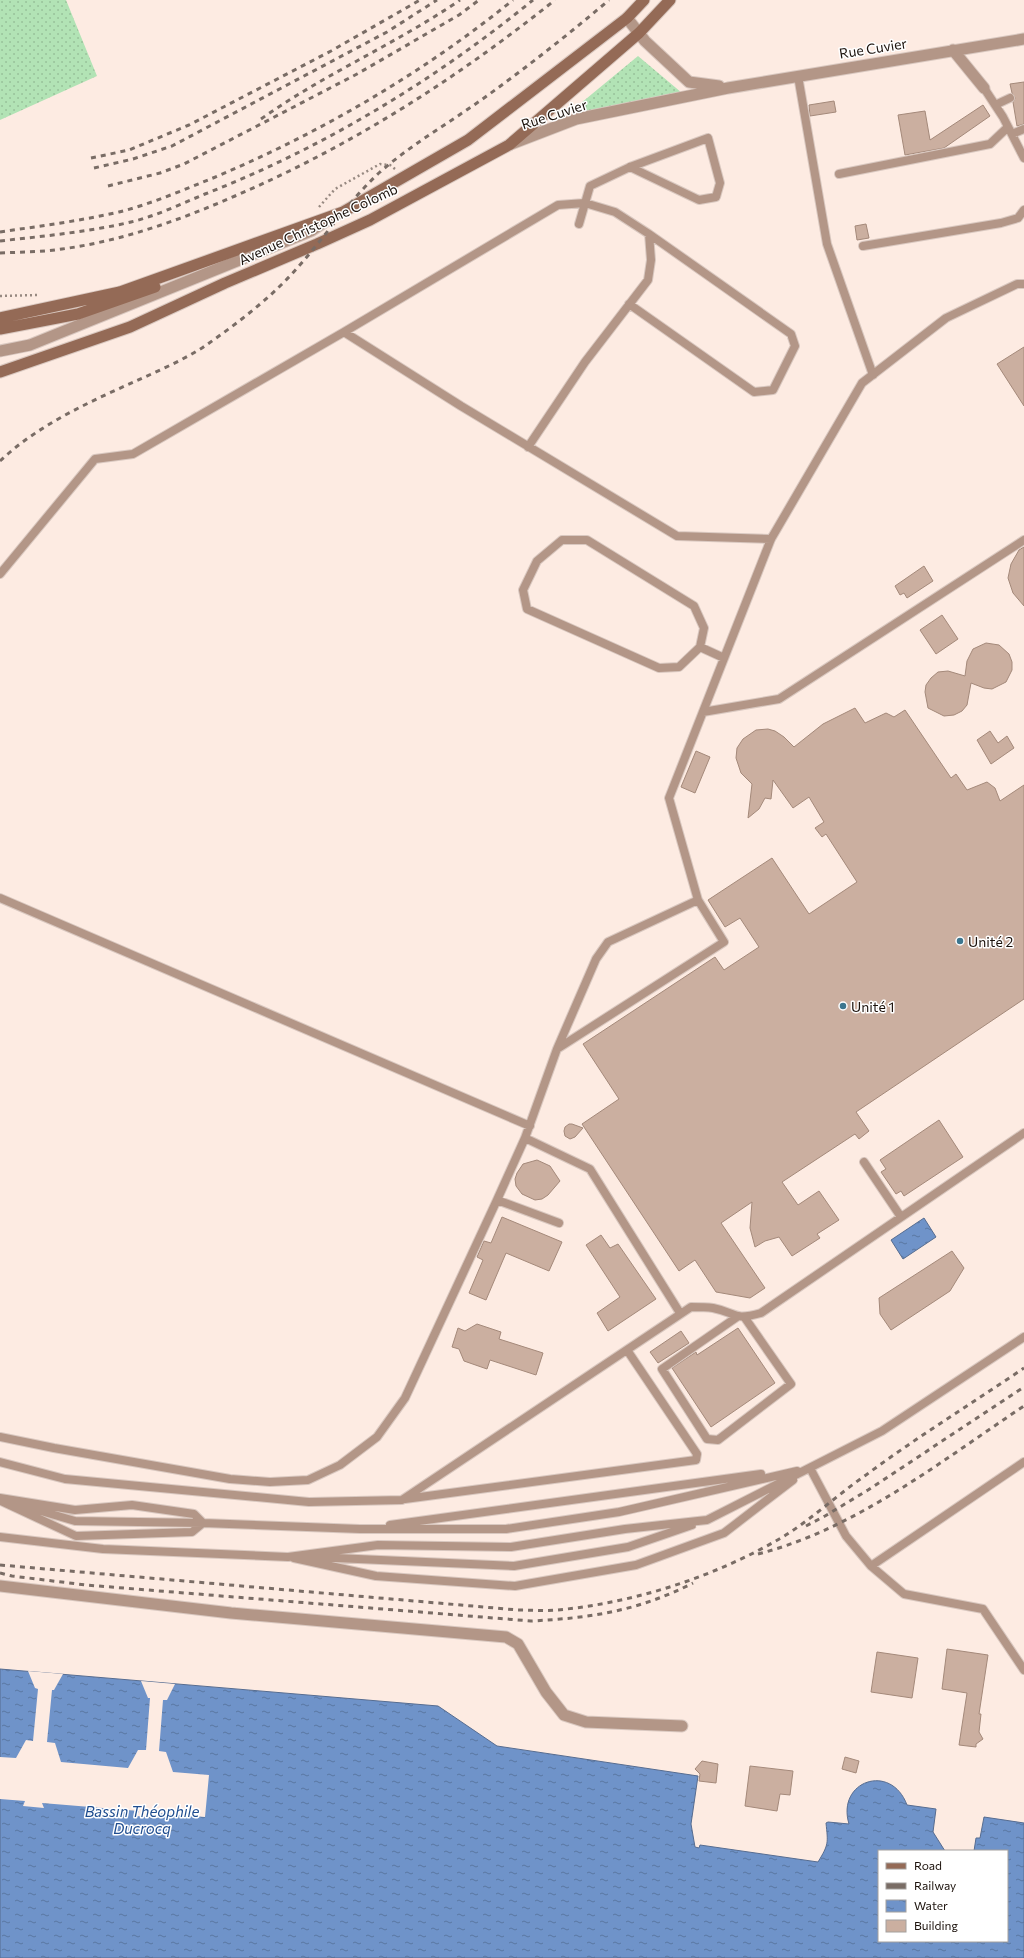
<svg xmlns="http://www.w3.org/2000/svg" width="1024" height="1958" viewBox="0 0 1024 1958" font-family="Commissioner,sans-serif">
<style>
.grass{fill:url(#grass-dots)}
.water{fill:url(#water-ripples);stroke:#566c90}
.pier{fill:#fdebe2}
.building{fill:#cbafa0;stroke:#a4897a}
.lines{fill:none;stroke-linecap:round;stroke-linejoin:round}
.service-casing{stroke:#d9c8c0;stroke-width:10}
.minor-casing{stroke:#d9c8c0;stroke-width:13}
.secondary-casing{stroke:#d9c8c0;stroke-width:13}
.path{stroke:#978981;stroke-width:2.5;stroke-dasharray:2 3;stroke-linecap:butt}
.service{stroke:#b39687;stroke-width:8}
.minor{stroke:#b39687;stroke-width:11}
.secondary{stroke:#946a56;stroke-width:11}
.rail{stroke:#796c65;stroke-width:3;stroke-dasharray:5 5;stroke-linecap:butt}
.poi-dot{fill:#3c768f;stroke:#fff;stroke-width:1.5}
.labels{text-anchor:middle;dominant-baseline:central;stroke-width:3;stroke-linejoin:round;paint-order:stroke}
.street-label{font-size:14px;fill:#1b110b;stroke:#fff}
.poi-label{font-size:14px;fill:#1b110b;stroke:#fff;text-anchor:start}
.water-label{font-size:15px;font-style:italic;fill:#1f4d8f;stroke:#fff}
</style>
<defs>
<pattern id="grass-dots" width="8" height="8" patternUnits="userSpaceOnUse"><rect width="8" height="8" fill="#b2e3b5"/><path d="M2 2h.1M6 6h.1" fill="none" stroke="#98c29a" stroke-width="1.8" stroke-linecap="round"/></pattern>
<pattern id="water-ripples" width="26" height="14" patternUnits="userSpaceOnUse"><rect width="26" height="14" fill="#6f93c9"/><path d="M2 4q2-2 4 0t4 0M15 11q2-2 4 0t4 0" fill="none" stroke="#5a77a1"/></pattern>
</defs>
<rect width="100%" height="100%" fill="#fdebe2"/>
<path class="grass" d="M 0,0 L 66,0 L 97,76 L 0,120 Z
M 638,56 L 682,93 L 579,113 L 575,108 Z"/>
<path class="water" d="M 924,1218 L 936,1237 L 903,1259 L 891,1240 Z
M 0,1669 L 438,1706 L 497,1746 L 698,1776 L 691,1824 L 695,1847 L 699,1848 L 700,1845 L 818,1862 C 829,1844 828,1843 826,1823 L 828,1822 L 849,1824 C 836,1781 891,1762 907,1805 L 936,1809 L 933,1832 L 945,1851 L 879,1851 L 879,1941 L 1007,1941 L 1007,1851 L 974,1851 L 976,1838 L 980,1838 L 984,1817 L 1024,1823 L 1024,1958 L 0,1958 Z"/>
<path class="pier" d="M 28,1671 L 63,1674 L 54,1690 L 52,1690 L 47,1742 L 55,1743 L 61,1762 L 128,1768 L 138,1750 L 146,1750 L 150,1698 L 148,1698 L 141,1681 L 175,1684 L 167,1700 L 163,1700 L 159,1751 L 166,1752 L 173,1772 L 209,1775 L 205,1817 L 156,1813 L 158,1818 L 137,1816 L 139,1811 L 42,1803 L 44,1808 L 23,1806 L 25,1801 L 0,1799 L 0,1757 L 16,1758 L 26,1740 L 33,1741 L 38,1689 L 35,1688 Z"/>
<path class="building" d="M 1024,82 L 1024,124 L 1017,126 L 1013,102 L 1015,98 L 1012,93 L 1010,84 Z
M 834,101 L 836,112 L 810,116 L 809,105 Z
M 983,105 L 990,116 L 944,148 L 905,155 L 898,115 L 925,111 L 930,140 Z
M 866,224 L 869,238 L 857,240 L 855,226 Z
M 1024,347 L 1024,406 L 997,364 Z
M 1024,547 L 1024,606 L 1013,593 L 1008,578 L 1011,564 L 1019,550 Z
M 924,566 L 933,581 L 907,598 L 904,593 L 900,595 L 895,586 Z
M 942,615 L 958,639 L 936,654 L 920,630 Z
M 986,643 L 999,645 L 1009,654 L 1012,662 L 1012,670 L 1006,682 L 992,689 L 984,688 L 971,683 L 967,705 L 962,711 L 954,715 L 944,716 L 928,708 L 925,692 L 926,685 L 931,678 L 938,672 L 948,671 L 965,676 L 967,661 L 973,649 Z
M 855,708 L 865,723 L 886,713 L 894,717 L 905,710 L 951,778 L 956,774 L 967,790 L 987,782 L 995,788 L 1000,801 L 1024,785 L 1024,999 L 856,1112 L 869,1131 L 859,1139 L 855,1134 L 782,1182 L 798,1205 L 819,1191 L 839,1220 L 817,1234 L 820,1238 L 792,1256 L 779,1237 L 765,1241 L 755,1247 L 750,1228 L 752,1202 L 721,1223 L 765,1288 L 750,1298 L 716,1292 L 695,1260 L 679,1271 L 582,1124 L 619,1099 L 583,1044 L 715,957 L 724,970 L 759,947 L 740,918 L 725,927 L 708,900 L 772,858 L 809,914 L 857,882 L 826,834 L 822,837 L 815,828 L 824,822 L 809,797 L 793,808 L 773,780 L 771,799 L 765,798 L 759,809 L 748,818 L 752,784 L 741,773 L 736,758 L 737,748 L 743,739 L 756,730 L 768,729 L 775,731 L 784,737 L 794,747 L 823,724 Z
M 990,731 L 998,743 L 1007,736 L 1014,748 L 991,764 L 977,740 Z
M 696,751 L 710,757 L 695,793 L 681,787 Z
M 939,1120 L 963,1157 L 904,1196 L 901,1191 L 896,1194 L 881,1172 L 886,1169 L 880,1160 Z
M 569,1124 L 572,1124 L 583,1128 L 575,1137 L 570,1139 L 565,1136 L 564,1131 L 565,1127 Z
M 537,1160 L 550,1166 L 560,1181 L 548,1195 L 542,1199 L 535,1200 L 522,1194 L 516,1186 L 515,1179 L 517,1173 L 523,1164 Z
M 502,1217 L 562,1242 L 549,1271 L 506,1253 L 486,1300 L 469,1293 L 483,1260 L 477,1257 L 484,1241 L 491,1243 Z
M 601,1235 L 610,1248 L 618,1244 L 656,1299 L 608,1331 L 597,1313 L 620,1297 L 586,1245 Z
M 952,1251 L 964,1268 L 950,1291 L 891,1330 L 880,1314 L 879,1298 Z
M 477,1324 L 501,1332 L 499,1339 L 543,1353 L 536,1375 L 490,1360 L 487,1369 L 464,1361 L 459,1349 L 452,1347 L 458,1328 L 465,1331 Z
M 738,1328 L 775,1383 L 711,1427 L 672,1368 L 696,1352 L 697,1355 Z
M 681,1331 L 689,1343 L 658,1363 L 650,1352 Z
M 947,1649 L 988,1655 L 979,1714 L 981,1714 L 979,1732 L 983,1739 L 976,1744 L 976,1747 L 959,1745 L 967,1693 L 942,1689 Z
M 877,1652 L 918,1658 L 912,1698 L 871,1692 Z
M 845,1757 L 859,1761 L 856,1773 L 842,1769 Z
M 702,1761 L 718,1764 L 716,1783 L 699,1781 L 700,1774 L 695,1769 Z
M 750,1766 L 793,1771 L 790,1795 L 780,1794 L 777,1811 L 745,1806 Z"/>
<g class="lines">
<g class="service-casing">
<path id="service" d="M 798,76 L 827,244 L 873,375
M 984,88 L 1003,117 L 1024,158
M 995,105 L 1010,98
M 1012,134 L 1024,129
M 839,174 L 990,144 L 1008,127
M 579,224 L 590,186 L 630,167 L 708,138 L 720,183 L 716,197 L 699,200 L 630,167
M 863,246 L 1001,223 L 1018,218 L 1024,210
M 629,304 L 754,392 L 773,390 L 795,346 L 791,334 L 649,234
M 344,332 L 558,205 L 585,203 L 615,212 L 649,234 L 651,260 L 648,280 L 585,362 L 528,447
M 0,574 L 95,459 L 133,454 L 344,332 L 461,406 L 677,536 L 771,539
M 700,647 L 679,667 L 659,668 L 527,609 L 523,590 L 537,561 L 562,540 L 587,540 L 694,606 L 704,628 L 700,647 L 724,658
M 703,712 L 779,699 L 1024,540
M 0,898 L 530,1126
M 557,1049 L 596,959 L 608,942 L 698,900
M 525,1138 L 497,1200 L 559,1223
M 864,1162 L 901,1217
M 680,1313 L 590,1169 L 525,1138 L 557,1049 L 724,942 L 698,900 L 669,798 L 771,539 L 862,383 L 946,318 L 1017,284 L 1024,284
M 737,1317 L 662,1369 L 707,1439 L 718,1440 L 791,1384 L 745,1318
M 0,1437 L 54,1448 L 230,1479 L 270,1482 L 308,1480 L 340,1465 L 377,1437 L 405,1398 L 497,1200
M 0,1462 L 65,1479 L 309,1502 L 402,1500 L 691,1307 C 698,1307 706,1307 713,1308 C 738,1313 732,1321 761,1313 L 1024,1133
M 810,1468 L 846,1536 L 871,1566 L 904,1594 L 983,1609 L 1024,1670
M 0,1498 L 75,1510 L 132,1505 L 194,1514 L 203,1523 L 360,1529 L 506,1529 L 619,1512 L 797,1471
M 405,1499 L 696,1460 L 697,1454 L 627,1350
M 1,1501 L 76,1536 L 192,1532 L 203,1523
M 24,1506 L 75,1521 L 203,1523
M 390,1525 L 761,1474
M 0,1537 L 103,1549 L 288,1557 L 378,1545 L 511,1547 L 625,1529 L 707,1520 L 882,1431 L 1024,1337
M 313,1557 L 514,1566 L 628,1547 L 692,1525
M 294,1558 L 376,1576 L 515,1586 L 636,1565 L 724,1533 L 793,1480
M 871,1566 L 1024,1462"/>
</g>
<g class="minor-casing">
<path id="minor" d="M 627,18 L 645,41 L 689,82 L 719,86
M 953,50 L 984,88
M 511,144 L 576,119 L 728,88 L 1024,39
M 0,351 L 30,345 L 311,231 L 329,219
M 0,1586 L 231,1613 L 506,1637 L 518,1644 L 546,1692 L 564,1715 L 586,1722 L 682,1726"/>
</g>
<g class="secondary-casing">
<path id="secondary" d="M 0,318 L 120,292 L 343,212 L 468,140 L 627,18 L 644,0
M 0,329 L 78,314 L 155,287
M 0,372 L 130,327 L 225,283 L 317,244 L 370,220 L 509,145 L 639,33 L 670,0"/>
</g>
<path class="path" d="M 319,207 L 335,189 L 380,164 L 390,165 L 395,169
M 0,296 L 37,295"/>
<use href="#service" class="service"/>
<use href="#minor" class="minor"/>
<use href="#secondary" class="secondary"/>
<path class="rail" d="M 261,119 C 324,74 396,44 460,0
M 91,158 L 129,150 L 189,125 L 331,51 L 420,0
M 94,168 L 133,159 L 172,146 L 387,32 L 437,0
M 108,186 L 160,173 L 184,164 L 357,74 L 459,15 L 479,0
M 0,232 C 40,226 80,221 119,212 C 151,204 183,190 213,178 C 320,133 423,73 513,0
M 0,241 C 44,236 88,232 131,222 C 156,216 181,204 205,194 C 323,148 435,80 533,0
M 0,253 C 21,252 42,252 62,249 C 122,241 180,220 235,196 C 351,146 456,79 555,0
M 0,461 C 38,425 89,402 136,381 C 158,371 181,361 202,348 C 228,330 255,310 278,288 C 315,253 342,207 380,172 C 412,144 449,123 484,98 C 527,67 569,34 609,0
M 806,1526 L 825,1516 L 868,1490 L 1024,1387
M 758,1554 C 856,1529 941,1461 1024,1406
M 0,1565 L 518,1610 C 531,1610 544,1611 557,1610 C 634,1603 714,1577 781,1538 C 811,1520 837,1495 866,1475 C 917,1437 971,1404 1024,1368
M 0,1573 L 12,1576 L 86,1585 L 531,1621 C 591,1618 638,1611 693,1583"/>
</g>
<g class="poi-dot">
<circle cx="960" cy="941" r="4"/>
<circle cx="843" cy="1006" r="4"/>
</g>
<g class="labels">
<g class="street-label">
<text transform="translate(873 48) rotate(-9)">Rue Cuvier</text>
<text transform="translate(554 114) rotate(-18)">Rue Cuvier</text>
<text transform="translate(318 224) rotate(-25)">Avenue Christophe Colomb</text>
</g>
<g class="poi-label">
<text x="968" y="941">Unité 2</text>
<text x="851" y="1006">Unité 1</text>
</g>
<g class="water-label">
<text x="142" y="1811">Bassin Théophile<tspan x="142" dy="17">Ducrocq</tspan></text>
</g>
</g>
<rect x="878" y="1850" width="130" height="92" fill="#ffffff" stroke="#a4a09d"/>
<rect x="886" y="1863" width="20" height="6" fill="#946a56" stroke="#a4a09d"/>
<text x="914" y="1870" font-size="12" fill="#1b110b">Road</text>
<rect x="886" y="1883" width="20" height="6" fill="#796c65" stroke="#a4a09d"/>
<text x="914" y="1890" font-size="12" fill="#1b110b">Railway</text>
<rect x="886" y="1900" width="20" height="12" fill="url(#water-ripples)" stroke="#a4a09d"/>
<text x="914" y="1910" font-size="12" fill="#1b110b">Water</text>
<rect x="886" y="1920" width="20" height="12" fill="#cbafa0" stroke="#a4a09d"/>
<text x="914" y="1930" font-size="12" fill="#1b110b">Building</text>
</svg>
